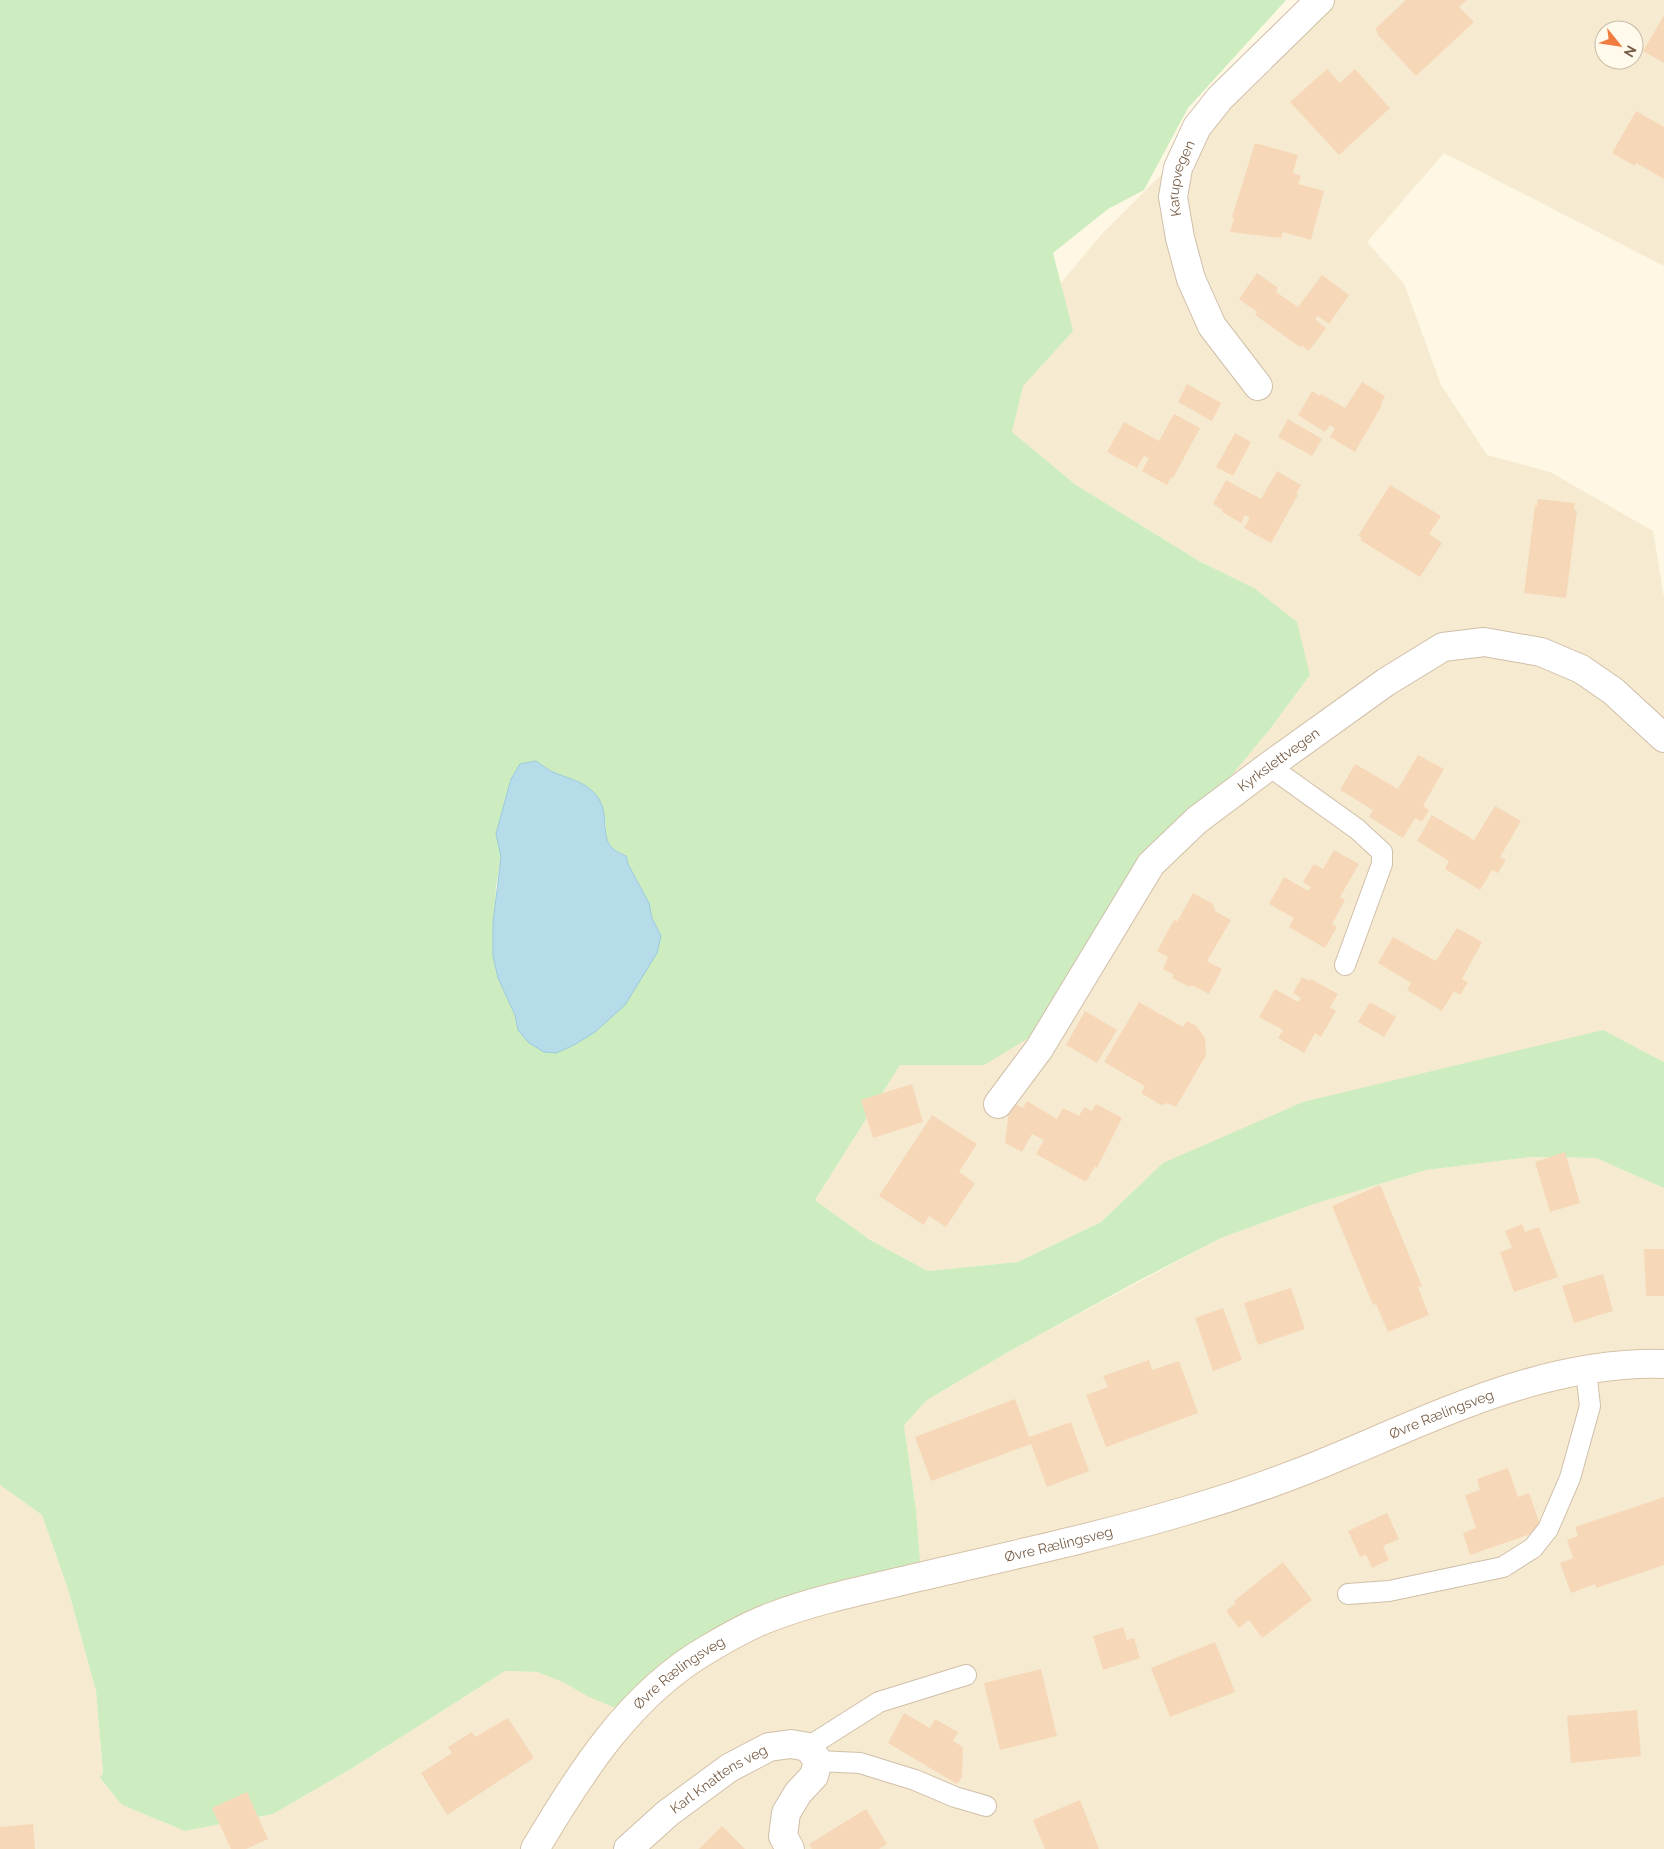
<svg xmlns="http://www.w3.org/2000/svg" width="1664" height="1849" viewBox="0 0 1664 1849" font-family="Raleway,sans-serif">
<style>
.residential{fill:#f6ead1;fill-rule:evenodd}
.green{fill:#cdedc0;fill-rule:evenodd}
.water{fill:#b6dce9;stroke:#9bcadc}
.building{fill:#f6d8b8}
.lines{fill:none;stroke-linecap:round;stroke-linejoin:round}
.service-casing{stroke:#d0bfa9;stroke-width:22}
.minor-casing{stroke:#d0bfa9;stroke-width:30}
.secondary-casing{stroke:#d6c2a8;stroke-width:30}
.service{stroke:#fff;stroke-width:20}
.minor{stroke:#fff;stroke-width:28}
.secondary{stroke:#fff;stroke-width:28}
.labels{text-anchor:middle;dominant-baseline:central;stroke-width:5;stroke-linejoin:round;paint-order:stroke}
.street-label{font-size:14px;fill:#785e47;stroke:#fffaeb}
</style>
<rect width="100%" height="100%" fill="#fef7e3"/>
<path class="residential" d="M 1311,0 L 1664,0 L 1664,266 L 1444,153 L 1367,242 L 1404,284 L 1441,385 L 1487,455 L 1550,472 L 1653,531 L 1664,598 L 1664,1062 L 1603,1030 L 1163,1163 L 1101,1222 L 1018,1262 L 928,1271 L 870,1240 L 815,1200 L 900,1065 L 984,1065 L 1167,853 L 1270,729 L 1310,675 L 1254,588 L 1199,561 L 1076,485 L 1012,432 L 1032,347 L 1055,290 L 1102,234 L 1170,166 ZM 1604,30 L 1634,30 L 1634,60 L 1604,60 Z
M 1531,1157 L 1596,1158 L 1664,1188 L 1664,1849 L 0,1849 L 0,1485 L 42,1515 L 68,1589 L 96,1691 L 103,1774 L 100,1779 L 122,1805 L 185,1831 L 273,1814 L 354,1767 L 505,1671 L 537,1672 L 563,1682 L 587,1696 L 767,1626 L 922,1585 L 916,1510 L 904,1425 L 927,1400 L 1008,1352 L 1221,1238 L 1314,1204 L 1426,1170 Z"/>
<path class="green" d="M 0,0 L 1286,0 L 1188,108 L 1144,190 L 1108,209 L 1053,253 L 1073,331 L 1023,386 L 1012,432 L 1076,485 L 1199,561 L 1254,588 L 1297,622 L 1310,675 L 1270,729 L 1167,853 L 1037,1033 L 984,1065 L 900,1065 L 815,1200 L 870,1240 L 928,1271 L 1018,1262 L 1101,1222 L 1163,1163 L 1303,1102 L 1603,1030 L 1664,1062 L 1664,1188 L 1596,1158 L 1531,1157 L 1426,1170 L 1314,1204 L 1221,1238 L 1136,1282 L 1008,1352 L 927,1400 L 904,1425 L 916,1510 L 922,1585 L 767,1626 L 618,1709 L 587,1696 L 563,1682 L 537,1672 L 505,1671 L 354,1767 L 273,1814 L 185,1831 L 122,1805 L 100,1778 L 103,1773 L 96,1691 L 68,1589 L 42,1515 L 0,1485 ZM 536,761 L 554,773 L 576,780 L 606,824 L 605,837 L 611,847 L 626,856 L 628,864 L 649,903 L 652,918 L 661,936 L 518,1030 L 515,1015 L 498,978 L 493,956 L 496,886 L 501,857 Z"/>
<path class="water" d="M 536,761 C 542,765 548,770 555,773 C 573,780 590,783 600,801 C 608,815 601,837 612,848 C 616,851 621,854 626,856 L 628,864 L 649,903 L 652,918 L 661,936 L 657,953 L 625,1005 L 595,1032 L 574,1045 L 556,1053 L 544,1052 L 529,1043 L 518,1030 L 515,1015 L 498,978 L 493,956 L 493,923 L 501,857 L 496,834 L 511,779 L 520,764 Z"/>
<path class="building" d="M 1406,0 L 1467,0 L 1459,7 L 1474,22 L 1416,76 L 1377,34 L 1378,32 L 1375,29 Z
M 1664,15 L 1664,63 L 1643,51 Z
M 1327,69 L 1340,83 L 1355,69 L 1390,108 L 1339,155 L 1290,102 Z
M 1636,111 L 1664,127 L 1664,179 L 1636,163 L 1635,166 L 1612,153 Z
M 1255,143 L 1298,155 L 1293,173 L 1301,176 L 1298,184 L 1324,191 L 1311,240 L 1283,232 L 1281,238 L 1230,232 L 1234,218 L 1232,217 Z
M 1257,273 L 1278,288 L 1276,292 L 1298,307 L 1322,275 L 1349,295 L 1329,324 L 1318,316 L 1315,319 L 1326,328 L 1309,351 L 1302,346 L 1300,347 L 1255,315 L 1257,312 L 1239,299 Z
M 1362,382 L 1385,396 L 1381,404 L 1382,405 L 1355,452 L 1330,437 L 1335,428 L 1330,425 L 1325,432 L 1298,415 L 1312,391 L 1320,396 L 1321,394 L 1345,408 Z
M 1187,384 L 1221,403 L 1212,421 L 1178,402 Z
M 1174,414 L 1200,428 L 1173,478 L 1171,477 L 1167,485 L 1142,471 L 1149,458 L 1144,456 L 1137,468 L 1107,452 L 1124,422 L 1159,441 Z
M 1288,419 L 1322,439 L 1312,456 L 1278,437 Z
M 1235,433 L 1251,442 L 1233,476 L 1216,467 Z
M 1277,471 L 1301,485 L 1296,494 L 1298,495 L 1271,543 L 1244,528 L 1250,518 L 1245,515 L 1241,523 L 1222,512 L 1223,510 L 1213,504 L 1226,480 L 1261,499 Z
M 1390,485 L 1441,516 L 1429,534 L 1442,543 L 1420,577 L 1360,540 L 1362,538 L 1358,536 Z
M 1538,499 L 1575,503 L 1574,510 L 1577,511 L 1566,598 L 1524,593 L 1535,505 L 1537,506 Z
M 1418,755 L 1444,769 L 1423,806 L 1429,810 L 1422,822 L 1415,818 L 1403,838 L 1369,817 L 1373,810 L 1340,790 L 1355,764 L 1398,789 Z
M 1495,806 L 1521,821 L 1500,857 L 1506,860 L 1498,873 L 1492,870 L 1480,890 L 1445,869 L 1449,861 L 1417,841 L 1432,815 L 1474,840 Z
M 1334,850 L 1359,864 L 1340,897 L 1345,900 L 1332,924 L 1337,927 L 1325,948 L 1289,927 L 1294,918 L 1269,904 L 1284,877 L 1308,891 L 1311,887 L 1303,882 L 1314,864 L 1323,869 Z
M 1193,893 L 1213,904 L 1215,911 L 1231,920 L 1207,961 L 1222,969 L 1209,994 L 1192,985 L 1190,987 L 1172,978 L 1174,975 L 1163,969 L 1168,957 L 1157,951 L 1174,920 L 1177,922 Z
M 1457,928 L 1482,942 L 1462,979 L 1468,982 L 1460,995 L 1454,991 L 1442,1011 L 1407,990 L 1411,983 L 1378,963 L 1393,937 L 1436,961 Z
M 1302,977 L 1310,981 L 1311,979 L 1338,994 L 1330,1007 L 1336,1011 L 1321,1037 L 1315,1033 L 1304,1053 L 1278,1038 L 1283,1030 L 1259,1017 L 1275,989 L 1298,1002 L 1301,998 L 1293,993 Z
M 1139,1002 L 1183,1027 L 1187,1021 L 1196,1026 L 1205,1038 L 1206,1055 L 1176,1107 L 1168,1103 L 1161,1105 L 1141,1093 L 1145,1086 L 1104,1062 Z
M 1370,1002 L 1396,1017 L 1384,1037 L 1358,1022 Z
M 1085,1011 L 1117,1030 L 1097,1063 L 1066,1045 Z
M 912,1084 L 923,1122 L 873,1138 L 861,1100 Z
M 1010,1101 L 1023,1108 L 1027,1101 L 1057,1119 L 1063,1108 L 1079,1116 L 1084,1107 L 1092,1111 L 1096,1104 L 1122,1118 L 1097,1168 L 1095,1166 L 1086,1182 L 1036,1154 L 1044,1140 L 1032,1134 L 1022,1152 L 1005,1143 Z
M 932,1115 L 977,1144 L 959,1172 L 975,1183 L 946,1227 L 929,1216 L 924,1225 L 879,1196 Z
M 1565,1152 L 1580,1203 L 1550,1212 L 1535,1162 Z
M 1380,1185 L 1422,1286 L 1418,1287 L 1429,1315 L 1388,1332 L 1376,1304 L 1373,1305 L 1332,1206 Z
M 1522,1224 L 1525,1232 L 1539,1227 L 1558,1277 L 1514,1292 L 1500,1252 L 1512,1248 L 1505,1231 Z
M 1644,1249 L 1664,1249 L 1664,1296 L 1646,1296 Z
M 1603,1274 L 1613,1311 L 1574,1323 L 1562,1286 Z
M 1291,1288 L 1305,1329 L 1258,1345 L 1244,1303 Z
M 1223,1308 L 1242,1360 L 1213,1371 L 1195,1318 Z
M 1149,1360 L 1152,1370 L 1179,1361 L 1198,1413 L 1106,1447 L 1086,1395 L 1108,1387 L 1103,1376 Z
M 1015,1399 L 1029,1437 L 1071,1422 L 1089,1471 L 1047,1487 L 1031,1444 L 931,1481 L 915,1437 Z
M 1508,1468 L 1518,1497 L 1529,1493 L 1542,1530 L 1470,1555 L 1463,1533 L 1476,1528 L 1465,1495 L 1480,1490 L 1477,1479 Z
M 1664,1497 L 1664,1565 L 1596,1588 L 1595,1584 L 1571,1593 L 1560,1563 L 1573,1558 L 1567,1540 L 1578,1536 L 1575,1527 Z
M 1387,1513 L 1399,1539 L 1383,1546 L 1389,1560 L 1372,1568 L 1366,1555 L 1360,1557 L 1348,1531 Z
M 1283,1562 L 1312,1600 L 1262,1638 L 1249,1620 L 1239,1628 L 1226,1611 L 1236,1603 L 1234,1601 Z
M 1123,1627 L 1127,1640 L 1134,1638 L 1140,1658 L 1103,1670 L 1093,1636 Z
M 1215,1642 L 1235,1692 L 1170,1717 L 1151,1668 Z
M 1041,1669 L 1057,1736 L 1000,1750 L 984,1683 Z
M 1637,1710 L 1641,1756 L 1571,1763 L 1567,1716 Z
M 904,1713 L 930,1728 L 935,1719 L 958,1732 L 953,1741 L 963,1747 L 962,1777 L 957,1784 L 888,1743 Z
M 508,1718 L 534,1758 L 447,1815 L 421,1773 L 452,1753 L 448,1747 L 472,1732 L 475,1737 Z
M 247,1792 L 268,1839 L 246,1849 L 231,1849 L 212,1808 Z
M 1080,1800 L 1099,1849 L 1045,1849 L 1033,1820 Z
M 866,1809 L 887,1844 L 879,1849 L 812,1849 L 809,1844 Z
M 33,1824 L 35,1849 L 0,1849 L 0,1827 Z
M 722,1826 L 745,1849 L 699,1849 Z"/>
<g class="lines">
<g class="service-casing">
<path id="service" d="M 1269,766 L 1357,829 L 1382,852 L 1382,864 L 1345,965
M 1348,1594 L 1389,1591 L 1503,1567 L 1533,1548 L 1548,1529 L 1570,1478 L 1590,1406 L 1586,1371
M 808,1747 L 879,1702 L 966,1675
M 818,1761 L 860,1763 L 915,1780 L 955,1797 L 986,1806"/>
</g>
<g class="minor-casing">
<g id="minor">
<path id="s1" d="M 1258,386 L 1212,326 L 1191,279 L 1180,238 L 1173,197 L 1178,168 L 1197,127 L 1220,98 L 1320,0"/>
<path id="s2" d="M 998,1104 L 1039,1049 L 1151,864 L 1197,820 L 1269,766 L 1386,682 L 1443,647 L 1484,642 L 1541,652 L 1581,669 L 1613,691 L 1664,738"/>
<path id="s3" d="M 628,1849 L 668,1813 L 729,1768 L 769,1747 L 791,1744 L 808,1747 L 818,1761 L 814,1776 L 798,1793 L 786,1813 L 783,1836 L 790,1849"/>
</g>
</g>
<g class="secondary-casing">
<g id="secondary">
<path id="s4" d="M 535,1849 C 580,1773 630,1694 708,1649 C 728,1637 749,1625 771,1617 C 818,1599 869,1589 919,1577 C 1008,1556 1098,1537 1185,1511 C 1240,1495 1294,1476 1347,1453 C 1449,1410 1551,1361 1664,1364"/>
</g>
</g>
<use href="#service" class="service"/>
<use href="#minor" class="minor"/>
<use href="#secondary" class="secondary"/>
</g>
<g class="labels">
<g class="street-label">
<text stroke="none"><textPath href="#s1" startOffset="231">Karupvegen</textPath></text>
<text stroke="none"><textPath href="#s2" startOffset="450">Kyrkslettvegen</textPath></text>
<text stroke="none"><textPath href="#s4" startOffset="1040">Øvre Rælingsveg</textPath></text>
<text stroke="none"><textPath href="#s4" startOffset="635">Øvre Rælingsveg</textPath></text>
<text stroke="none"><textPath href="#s4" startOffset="230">Øvre Rælingsveg</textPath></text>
<text stroke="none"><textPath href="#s3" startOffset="115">Karl Knattens veg</textPath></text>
</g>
</g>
<g transform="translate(1619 45) rotate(120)"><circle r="24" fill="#fffaeb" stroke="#c9bca9"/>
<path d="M0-4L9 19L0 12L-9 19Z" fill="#f17c3f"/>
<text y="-8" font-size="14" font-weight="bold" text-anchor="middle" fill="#785e47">N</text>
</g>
</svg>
